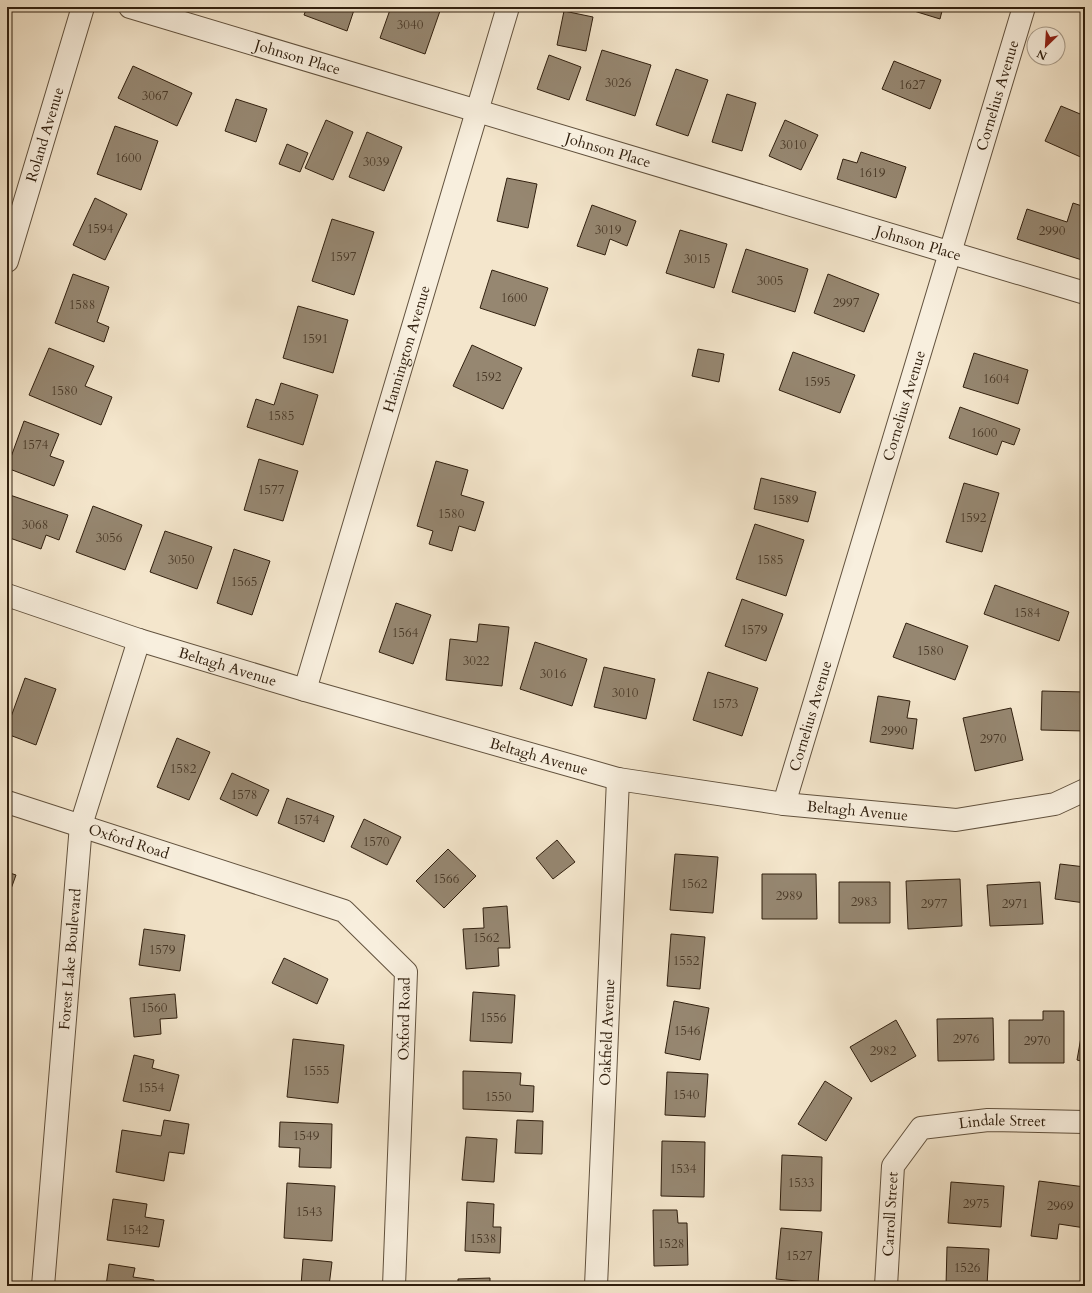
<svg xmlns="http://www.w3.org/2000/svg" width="1092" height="1293" viewBox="0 0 1092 1293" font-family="Cardo,serif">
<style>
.building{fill:#968771;stroke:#31200f}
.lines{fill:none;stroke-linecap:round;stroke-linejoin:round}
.minor-casing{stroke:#62523e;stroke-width:24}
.tertiary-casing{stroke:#62523e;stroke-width:24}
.minor{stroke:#f8efde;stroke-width:22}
.tertiary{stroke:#f8efde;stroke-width:22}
.labels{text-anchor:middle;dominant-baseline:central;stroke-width:4;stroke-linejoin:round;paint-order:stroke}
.number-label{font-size:13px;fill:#4a3a28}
.street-label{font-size:15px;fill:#31200f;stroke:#f8efde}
</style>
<rect width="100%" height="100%" fill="#f4e6cc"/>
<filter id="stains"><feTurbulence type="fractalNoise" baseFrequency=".005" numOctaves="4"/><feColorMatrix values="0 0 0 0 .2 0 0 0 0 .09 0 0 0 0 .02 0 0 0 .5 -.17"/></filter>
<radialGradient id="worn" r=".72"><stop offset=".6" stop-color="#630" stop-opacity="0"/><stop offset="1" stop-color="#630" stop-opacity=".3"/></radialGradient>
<path class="building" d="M 307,7 L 355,7 L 347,31 L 304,15 Z
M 391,7 L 427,7 L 440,11 L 425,54 L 380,38 Z
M 901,7 L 943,7 L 940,19 Z
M 564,11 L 593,17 L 586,51 L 557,45 Z
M 602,50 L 651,65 L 635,116 L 586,100 Z
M 549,55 L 581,67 L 569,100 L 537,89 Z
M 894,61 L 941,80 L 930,109 L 882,89 Z
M 133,66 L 192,93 L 177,126 L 118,98 Z
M 676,69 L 708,80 L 688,136 L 656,125 Z
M 727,94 L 756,103 L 742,151 L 712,142 Z
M 236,99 L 267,109 L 256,142 L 225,131 Z
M 1061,106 L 1085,116 L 1085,159 L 1045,141 Z
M 326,120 L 353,132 L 333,180 L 305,168 Z
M 785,120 L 818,135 L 801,170 L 769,156 Z
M 115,126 L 158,141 L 141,190 L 97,174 Z
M 367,132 L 402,147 L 384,191 L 349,177 Z
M 287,144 L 308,153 L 300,172 L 279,164 Z
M 861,152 L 906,167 L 896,198 L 837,179 L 843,159 L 857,163 Z
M 507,178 L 537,184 L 528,228 L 497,221 Z
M 95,198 L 127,214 L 105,260 L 73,245 Z
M 1073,203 L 1085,207 L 1085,261 L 1017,239 L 1027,209 L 1067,222 Z
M 592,205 L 636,221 L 627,246 L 610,239 L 605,255 L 577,246 Z
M 332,219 L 374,232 L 354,295 L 312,281 Z
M 680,230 L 727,244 L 714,288 L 666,273 Z
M 746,249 L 808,269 L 795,312 L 732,292 Z
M 492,270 L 548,288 L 535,326 L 480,308 Z
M 73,274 L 109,287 L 97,322 L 109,327 L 104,342 L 55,323 Z
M 828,274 L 879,294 L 864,332 L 814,313 Z
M 298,306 L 348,320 L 333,373 L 283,358 Z
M 472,345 L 522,368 L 503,409 L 453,386 Z
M 49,348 L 94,366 L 85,386 L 112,397 L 101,425 L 29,395 Z
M 698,349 L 724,354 L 719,382 L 692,376 Z
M 793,352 L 855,375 L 840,413 L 779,390 Z
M 974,353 L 1028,370 L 1018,404 L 963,387 Z
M 281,383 L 318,395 L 303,445 L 247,427 L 256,399 L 274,405 Z
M 960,407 L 1020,429 L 1014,445 L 1002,441 L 997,455 L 949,438 Z
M 24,421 L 59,434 L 50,456 L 64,461 L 54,486 L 7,468 Z
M 259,459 L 298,471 L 283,521 L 244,510 Z
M 436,461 L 468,470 L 461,495 L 484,502 L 475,531 L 459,526 L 452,551 L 429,544 L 433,531 L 417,526 Z
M 761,478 L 816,492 L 808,522 L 754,509 Z
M 964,483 L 999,493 L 982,552 L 946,542 Z
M 7,494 L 68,515 L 59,540 L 46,535 L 41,549 L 7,537 Z
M 93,506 L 142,525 L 125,570 L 76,552 Z
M 755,524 L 804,540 L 786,596 L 736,579 Z
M 165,531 L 212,547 L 197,589 L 150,572 Z
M 234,549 L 270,561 L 252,615 L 217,603 Z
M 995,585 L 1069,612 L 1059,641 L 984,614 Z
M 742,599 L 783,614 L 766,661 L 725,646 Z
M 396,603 L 431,615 L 413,664 L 379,652 Z
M 906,623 L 968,646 L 955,680 L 893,657 Z
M 479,624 L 509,627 L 502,686 L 446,680 L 450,639 L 477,642 Z
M 535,642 L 587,659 L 572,706 L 520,689 Z
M 604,667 L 655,679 L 646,719 L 594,707 Z
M 708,672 L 758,688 L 742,736 L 693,720 Z
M 25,678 L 56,689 L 36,745 L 7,734 L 7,728 Z
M 1042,691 L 1085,692 L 1085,731 L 1041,730 Z
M 878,696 L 910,701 L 907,718 L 917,719 L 913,749 L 870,742 Z
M 1011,708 L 1023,760 L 975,771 L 963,718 Z
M 177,738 L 210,752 L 189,800 L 157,787 Z
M 232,773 L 269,790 L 257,816 L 220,799 Z
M 287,798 L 334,816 L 324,842 L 278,823 Z
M 364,819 L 401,837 L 387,865 L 351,847 Z
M 557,840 L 575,862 L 553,879 L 536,858 Z
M 448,849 L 476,876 L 444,908 L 416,881 Z
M 675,854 L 718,857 L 713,913 L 670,910 Z
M 1060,864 L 1085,867 L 1085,903 L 1055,899 Z
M 7,872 L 16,875 L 7,900 Z
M 762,874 L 816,874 L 817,919 L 762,919 Z
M 960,879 L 962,926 L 908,929 L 906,881 Z
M 839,882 L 890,882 L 890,923 L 839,923 Z
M 1040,882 L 1043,924 L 990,926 L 987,885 Z
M 507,906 L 510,948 L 498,948 L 499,966 L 466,969 L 463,929 L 484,928 L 483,908 Z
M 144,929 L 185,935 L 180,971 L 139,965 Z
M 671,934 L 705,937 L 700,989 L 667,986 Z
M 284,958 L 328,979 L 317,1004 L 272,983 Z
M 473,992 L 515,995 L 512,1043 L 470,1041 Z
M 175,994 L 177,1018 L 160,1019 L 161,1034 L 134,1037 L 130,998 Z
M 674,1001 L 709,1008 L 700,1060 L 665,1053 Z
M 1043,1011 L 1064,1011 L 1064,1063 L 1009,1063 L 1009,1020 L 1043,1020 Z
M 993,1018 L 994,1060 L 938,1061 L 937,1019 Z
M 896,1020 L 916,1056 L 871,1082 L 850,1047 Z
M 1084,1020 L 1085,1020 L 1085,1062 L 1077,1060 Z
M 293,1039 L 344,1045 L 338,1103 L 287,1097 Z
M 134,1055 L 154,1060 L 152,1068 L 179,1075 L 170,1111 L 123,1101 Z
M 463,1071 L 521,1073 L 520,1085 L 534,1086 L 533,1112 L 463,1109 Z
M 667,1072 L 708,1074 L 705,1117 L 665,1115 Z
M 825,1081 L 852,1098 L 826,1141 L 798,1124 Z
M 164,1120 L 189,1124 L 184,1154 L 169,1152 L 164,1181 L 116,1172 L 122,1130 L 161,1136 Z
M 517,1120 L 543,1121 L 542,1154 L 515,1153 Z
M 280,1122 L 332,1124 L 331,1168 L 299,1167 L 300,1148 L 279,1147 Z
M 466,1137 L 497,1139 L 494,1182 L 462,1180 Z
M 662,1141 L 705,1142 L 704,1197 L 661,1196 Z
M 782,1155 L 822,1157 L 821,1211 L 780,1210 Z
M 1039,1181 L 1085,1187 L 1085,1228 L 1059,1224 L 1057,1239 L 1031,1236 Z
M 951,1182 L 1004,1186 L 1001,1227 L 948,1223 Z
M 287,1183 L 335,1186 L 332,1241 L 284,1238 Z
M 113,1199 L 147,1204 L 145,1217 L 164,1220 L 159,1247 L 107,1240 Z
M 467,1202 L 494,1204 L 493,1227 L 501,1227 L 500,1253 L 465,1251 Z
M 653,1210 L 677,1210 L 678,1223 L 687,1223 L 688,1265 L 654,1266 Z
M 781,1228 L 822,1232 L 818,1283 L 776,1279 Z
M 947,1247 L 989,1249 L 987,1286 L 946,1286 Z
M 303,1259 L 332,1262 L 329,1286 L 301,1286 Z
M 109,1264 L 135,1268 L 133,1277 L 154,1280 L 153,1286 L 106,1286 Z
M 490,1278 L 490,1286 L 458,1286 L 458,1279 Z"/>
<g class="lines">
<g class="minor-casing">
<g id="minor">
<path id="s1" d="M 130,7 L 1085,293"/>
<path id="s2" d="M 7,261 L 83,7"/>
<path id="s3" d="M 305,690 L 508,7"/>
<path id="s4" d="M 7,802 L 344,911 L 406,972 L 394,1286"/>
<path id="s5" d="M 784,804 L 1024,7"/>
<path id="s6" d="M 43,1286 L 81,825 L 139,640"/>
<path id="s7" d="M 596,1286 L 618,779"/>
<path id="s8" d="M 886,1286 L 893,1166 L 921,1128 L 988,1120 L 1085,1122"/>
</g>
</g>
<g class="tertiary-casing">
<g id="tertiary">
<path id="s9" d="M 7,595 L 139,640 L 305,690 L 618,779 L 784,804 L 956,820 L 1055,804 L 1085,790"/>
</g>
</g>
<use href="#minor" class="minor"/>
<use href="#tertiary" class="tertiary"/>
</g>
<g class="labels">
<g class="number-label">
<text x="410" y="25">3040</text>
<text x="618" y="83">3026</text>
<text x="912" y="85">1627</text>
<text x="155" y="96">3067</text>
<text x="793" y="145">3010</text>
<text x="128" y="158">1600</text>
<text x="376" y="162">3039</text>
<text x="872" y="173">1619</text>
<text x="100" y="229">1594</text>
<text x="608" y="230">3019</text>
<text x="1052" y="231">2990</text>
<text x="343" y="257">1597</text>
<text x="697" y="259">3015</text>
<text x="770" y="281">3005</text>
<text x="514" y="298">1600</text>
<text x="846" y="303">2997</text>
<text x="82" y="305">1588</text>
<text x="315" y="339">1591</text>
<text x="488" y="377">1592</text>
<text x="996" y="379">1604</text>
<text x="817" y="382">1595</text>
<text x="64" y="391">1580</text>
<text x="281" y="416">1585</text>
<text x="984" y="433">1600</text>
<text x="35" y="445">1574</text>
<text x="271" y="490">1577</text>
<text x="785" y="500">1589</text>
<text x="451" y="514">1580</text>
<text x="973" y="518">1592</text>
<text x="35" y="525">3068</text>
<text x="109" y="538">3056</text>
<text x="181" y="560">3050</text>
<text x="770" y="560">1585</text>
<text x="244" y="582">1565</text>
<text x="1027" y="613">1584</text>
<text x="754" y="630">1579</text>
<text x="405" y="633">1564</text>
<text x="930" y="651">1580</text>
<text x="476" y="661">3022</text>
<text x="553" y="674">3016</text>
<text x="625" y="693">3010</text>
<text x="725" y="704">1573</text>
<text x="894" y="731">2990</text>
<text x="993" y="739">2970</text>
<text x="183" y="769">1582</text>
<text x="244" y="795">1578</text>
<text x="306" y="820">1574</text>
<text x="376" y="842">1570</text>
<text x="446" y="879">1566</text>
<text x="694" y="884">1562</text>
<text x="789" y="896">2989</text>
<text x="864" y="902">2983</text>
<text x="934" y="904">2977</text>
<text x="1015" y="904">2971</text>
<text x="486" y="938">1562</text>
<text x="162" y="950">1579</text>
<text x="686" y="961">1552</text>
<text x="154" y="1008">1560</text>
<text x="493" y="1018">1556</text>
<text x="687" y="1031">1546</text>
<text x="966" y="1039">2976</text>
<text x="1037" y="1041">2970</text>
<text x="883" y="1051">2982</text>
<text x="316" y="1071">1555</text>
<text x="151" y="1088">1554</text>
<text x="686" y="1095">1540</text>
<text x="498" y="1097">1550</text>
<text x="306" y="1136">1549</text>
<text x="683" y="1169">1534</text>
<text x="801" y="1183">1533</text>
<text x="976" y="1204">2975</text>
<text x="1060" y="1206">2969</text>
<text x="309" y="1212">1543</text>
<text x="135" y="1230">1542</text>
<text x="483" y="1239">1538</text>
<text x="671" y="1244">1528</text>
<text x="799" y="1256">1527</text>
<text x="967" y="1268">1526</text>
</g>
<g class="street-label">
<text stroke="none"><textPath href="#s1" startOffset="175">Johnson Place</textPath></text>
<text stroke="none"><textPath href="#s5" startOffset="740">Cornelius Avenue</textPath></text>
<text stroke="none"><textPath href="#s2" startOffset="132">Roland Avenue</textPath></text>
<text stroke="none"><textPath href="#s1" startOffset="499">Johnson Place</textPath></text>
<text stroke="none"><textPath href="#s1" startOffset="823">Johnson Place</textPath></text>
<text stroke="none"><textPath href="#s3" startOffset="356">Hannington Avenue</textPath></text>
<text stroke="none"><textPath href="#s5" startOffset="416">Cornelius Avenue</textPath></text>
<text stroke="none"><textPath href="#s9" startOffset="232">Beltagh Avenue</textPath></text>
<text stroke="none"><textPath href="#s5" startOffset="92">Cornelius Avenue</textPath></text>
<text stroke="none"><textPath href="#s9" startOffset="556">Beltagh Avenue</textPath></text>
<text stroke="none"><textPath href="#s9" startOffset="880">Beltagh Avenue</textPath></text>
<text stroke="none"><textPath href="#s4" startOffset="128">Oxford Road</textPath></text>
<text stroke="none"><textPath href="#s6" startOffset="328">Forest Lake Boulevard</textPath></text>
<text transform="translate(404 1019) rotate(-89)">Oxford Road</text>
<text stroke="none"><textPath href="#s7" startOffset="254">Oakfield Avenue</textPath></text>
<text stroke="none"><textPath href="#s8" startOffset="249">Lindale Street</textPath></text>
<text stroke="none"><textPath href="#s8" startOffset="72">Carroll Street</textPath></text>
</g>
</g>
<rect width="1092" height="1293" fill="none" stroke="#f4e6cc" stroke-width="24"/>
<rect x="8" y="8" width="1076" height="1277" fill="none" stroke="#31200f" stroke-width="2"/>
<rect x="12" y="12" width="1068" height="1269" fill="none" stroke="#31200f"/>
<g transform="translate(1046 46) rotate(205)"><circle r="19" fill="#f8efde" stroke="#a89c8b"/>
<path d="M0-3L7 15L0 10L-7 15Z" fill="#8f2418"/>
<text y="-6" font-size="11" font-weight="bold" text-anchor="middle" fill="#31200f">N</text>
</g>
<rect width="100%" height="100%" filter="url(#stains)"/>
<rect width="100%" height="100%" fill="url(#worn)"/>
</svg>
